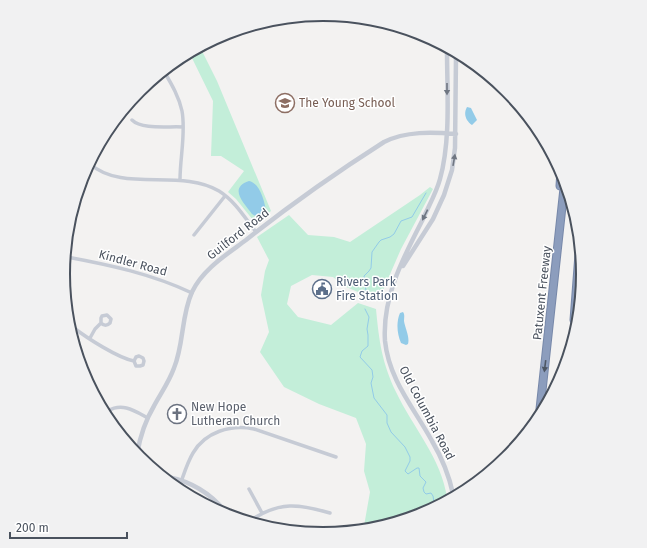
<svg xmlns="http://www.w3.org/2000/svg" width="647" height="548" viewBox="0 0 647 548" font-family="'Fira Sans',sans-serif">
<style>
.green{fill:#c3eed9}
.water{fill:#92cbe8}
.lines{fill:none;stroke-linecap:round;stroke-linejoin:round}
.stream{stroke:#92cbe8;stroke-width:1}
.motorway-casing{stroke:#7788a9;stroke-width:9}
.minor{stroke:#c6cbd5;stroke-width:3.5}
.tertiary{stroke:#c6cbd5;stroke-width:4.5}
.motorway{stroke:#8c9dbd;stroke-width:7}
.oneway{fill:#6f7682}
.oneway2{fill:#4d5663}
.labels{text-anchor:middle;dominant-baseline:central;stroke-width:3;stroke-linejoin:round;paint-order:stroke}
.education-label{font-size:12px;fill:#785e54;stroke:#fff;text-anchor:start}
.street-label{font-size:12px;fill:#4a525e;stroke:#fff}
.service-label{font-size:12px;fill:#4e5e75;stroke:#fff;text-anchor:start}
.worship-label{font-size:12px;fill:#5b616d;stroke:#fff;text-anchor:start}
.rim{fill:none;stroke:#4a525e;stroke-width:2}
</style>
<rect width="100%" height="100%" fill="#f3f2f1"/>
<path class="green" d="M 201,49 L 217,81 L 271,211 L 259,221 L 253,220 L 236,199 L 228,192 L 244,171 L 221,156 L 211,156 L 213,101 L 191,56 Z
M 430,187 L 433,189 L 401,249 L 381,295 L 358,292 L 344,286 L 333,277 L 312,275 L 291,286 L 287,304 L 298,317 L 331,325 L 358,303 L 376,309 C 379,341 382,363 396,392 C 412,426 442,459 447,498 L 423,514 L 364,526 L 370,492 L 364,471 L 366,444 L 356,418 L 319,404 L 284,387 L 260,352 L 269,332 L 261,295 L 265,271 L 269,260 L 257,237 L 289,215 L 308,235 L 334,237 L 350,242 L 420,195 Z"/>
<path class="water" d="M 467,107 L 471,108 L 477,120 L 472,125 C 466,121 463,114 467,107 Z
M 249,181 C 260,183 265,202 266,212 C 262,216 257,218 252,214 C 244,203 228,188 249,181 Z
M 403,312 C 405,315 404,317 404,321 C 405,328 410,337 408,344 L 406,345 L 401,343 C 397,334 396,322 400,313 Z"/>
<g class="lines">
<path class="stream" d="M 364,295 L 366,291 L 364,276 L 369,271 L 371,268 L 372,252 L 379,242 L 381,240 L 390,237 L 394,234 L 401,221 L 412,217 L 426,193
M 365,309 L 369,317 L 367,329 L 368,335 L 368,346 L 362,351 L 360,357 L 372,370 L 373,377 L 371,383 L 374,398 L 387,415 L 387,423 L 391,432 L 405,447 L 410,457 L 410,461 L 405,471 L 408,474 L 417,468 L 419,468 L 420,476 L 426,482 L 423,488 L 424,492 L 426,494 L 431,493 L 433,496 L 434,502 L 428,506 L 425,513"/>
<g class="motorway-casing">
<path id="motorway" d="M 560,186 L 561,170
M 574,320 L 579,254
M 540,409 L 565,179"/>
</g>
<path class="minor" d="M 165,73 C 172,85 179,97 182,111 C 186,133 180,157 180,180
M 132,120 C 142,130 169,126 183,127
M 90,164 C 123,193 181,168 219,191 C 235,201 245,218 256,232
M 194,235 L 225,196
M 67,257 C 110,265 152,274 192,293
M 74,328 C 87,338 118,358 134,361 L 136,366 L 140,366 L 143,365 L 144,361 L 143,358 L 139,356 L 136,357 L 134,361
M 90,338 L 95,329 L 101,323 L 101,318 L 102,316 L 107,315 L 111,319 L 110,323 C 107,326 104,326 101,323
M 108,411 C 122,402 135,411 148,418
M 180,485 C 184,474 187,463 193,453 C 205,432 231,424 254,429 L 336,457
M 249,489 L 262,513
M 251,520 C 280,501 299,504 330,513"/>
<path class="tertiary" d="M 447,50 C 447,91 451,139 440,179 C 436,194 428,207 422,221 C 403,258 382,298 385,341 C 389,380 414,408 432,441 C 442,458 449,475 453,494
M 403,266 L 433,219 L 444,195 L 452,170 L 455,148 L 456,56
M 137,454 C 140,437 145,421 154,406 C 161,393 169,382 174,368 C 184,344 181,316 192,292 C 203,269 226,255 246,240 C 290,205 337,172 384,142 C 406,131 432,132 456,134
M 168,477 C 193,482 213,495 228,515"/>
<use href="#motorway" class="motorway"/>
</g>
<defs><path id="oneway-solid" d="M-6-.8H1V-3.2L6.5 0L1 3.2V.8H-6Z"/></defs>
<g class="oneway">
<use href="#oneway-solid" transform="translate(447 89) rotate(90)"/>
<use href="#oneway-solid" transform="translate(454 160) rotate(-80)"/>
<use href="#oneway-solid" transform="translate(425 215) rotate(116)"/>
</g>
<use class="oneway2" href="#oneway-solid" transform="translate(545 366) rotate(97)"/>
<defs>
<g id="school-ring" transform="scale(1)"><circle r="9.5" fill="#fff" stroke="#8d6e63" stroke-width="1.5"/><path d="M0-5L7-2L0 1L-7-2ZM-4 1L0 2.5L4 1V4Q0 6-4 4Z" fill="#8d6e63"/></g>
<g id="civic-ring" transform="scale(1)"><circle r="9.5" fill="#fff" stroke="#5c6f8a" stroke-width="1.5"/><path d="M-.6-6.5H3V-4.5H.6V-3L4-1V1h2V6H-6V1h2V-1L-.6-3ZM-1.2 2.5V6h2.4V2.5Z" fill="#5c6f8a"/></g>
<g id="church-ring" transform="scale(1)"><circle r="9.5" fill="#fff" stroke="#6b7280" stroke-width="1.5"/><path d="M-1.2-6h2.4v3.5h3.3v2.4h-3.3V6h-2.4V-.1h-3.3v-2.4h3.3Z" fill="#6b7280"/></g>
</defs>
<g fill-rule="evenodd">
<use href="#school-ring" x="285" y="103"/>
<use href="#civic-ring" x="322" y="289"/>
<use href="#church-ring" x="177" y="414"/>
</g>
<g class="labels">
<g class="education-label">
<text x="299" y="103">The Young School</text>
</g>
<g class="street-label">
<text transform="translate(238 234) rotate(-38)">Guilford Road</text>
<text transform="translate(133 263) rotate(15)">Kindler Road</text>
<text transform="translate(542 293) rotate(-84)">Patuxent Freeway</text>
<text transform="translate(427 413) rotate(62)">Old Columbia Road</text>
</g>
<g class="service-label">
<text x="336" y="282">Rivers Park<tspan x="336" dy="14">Fire Station</tspan></text>
</g>
<g class="worship-label">
<text x="191" y="407">New Hope<tspan x="191" dy="14">Lutheran Church</tspan></text>
</g>
</g>
<path d="M0 0H647V548H0ZM70 274a253 253 0 1 1 506 0a253 253 0 1 1-506 0Z" fill="#f1f1f2" fill-rule="evenodd"/>
<path class="rim" d="M70 274a253 253 0 1 1 506 0a253 253 0 1 1-506 0Z"/>
<path d="M10 532v6h117v-6" fill="none" stroke="#4a525e" stroke-width="2"/>
<text x="16" y="532" font-size="12" fill="#4a525e" stroke="#ffffff" stroke-width="3" paint-order="stroke">200 m</text>
</svg>
